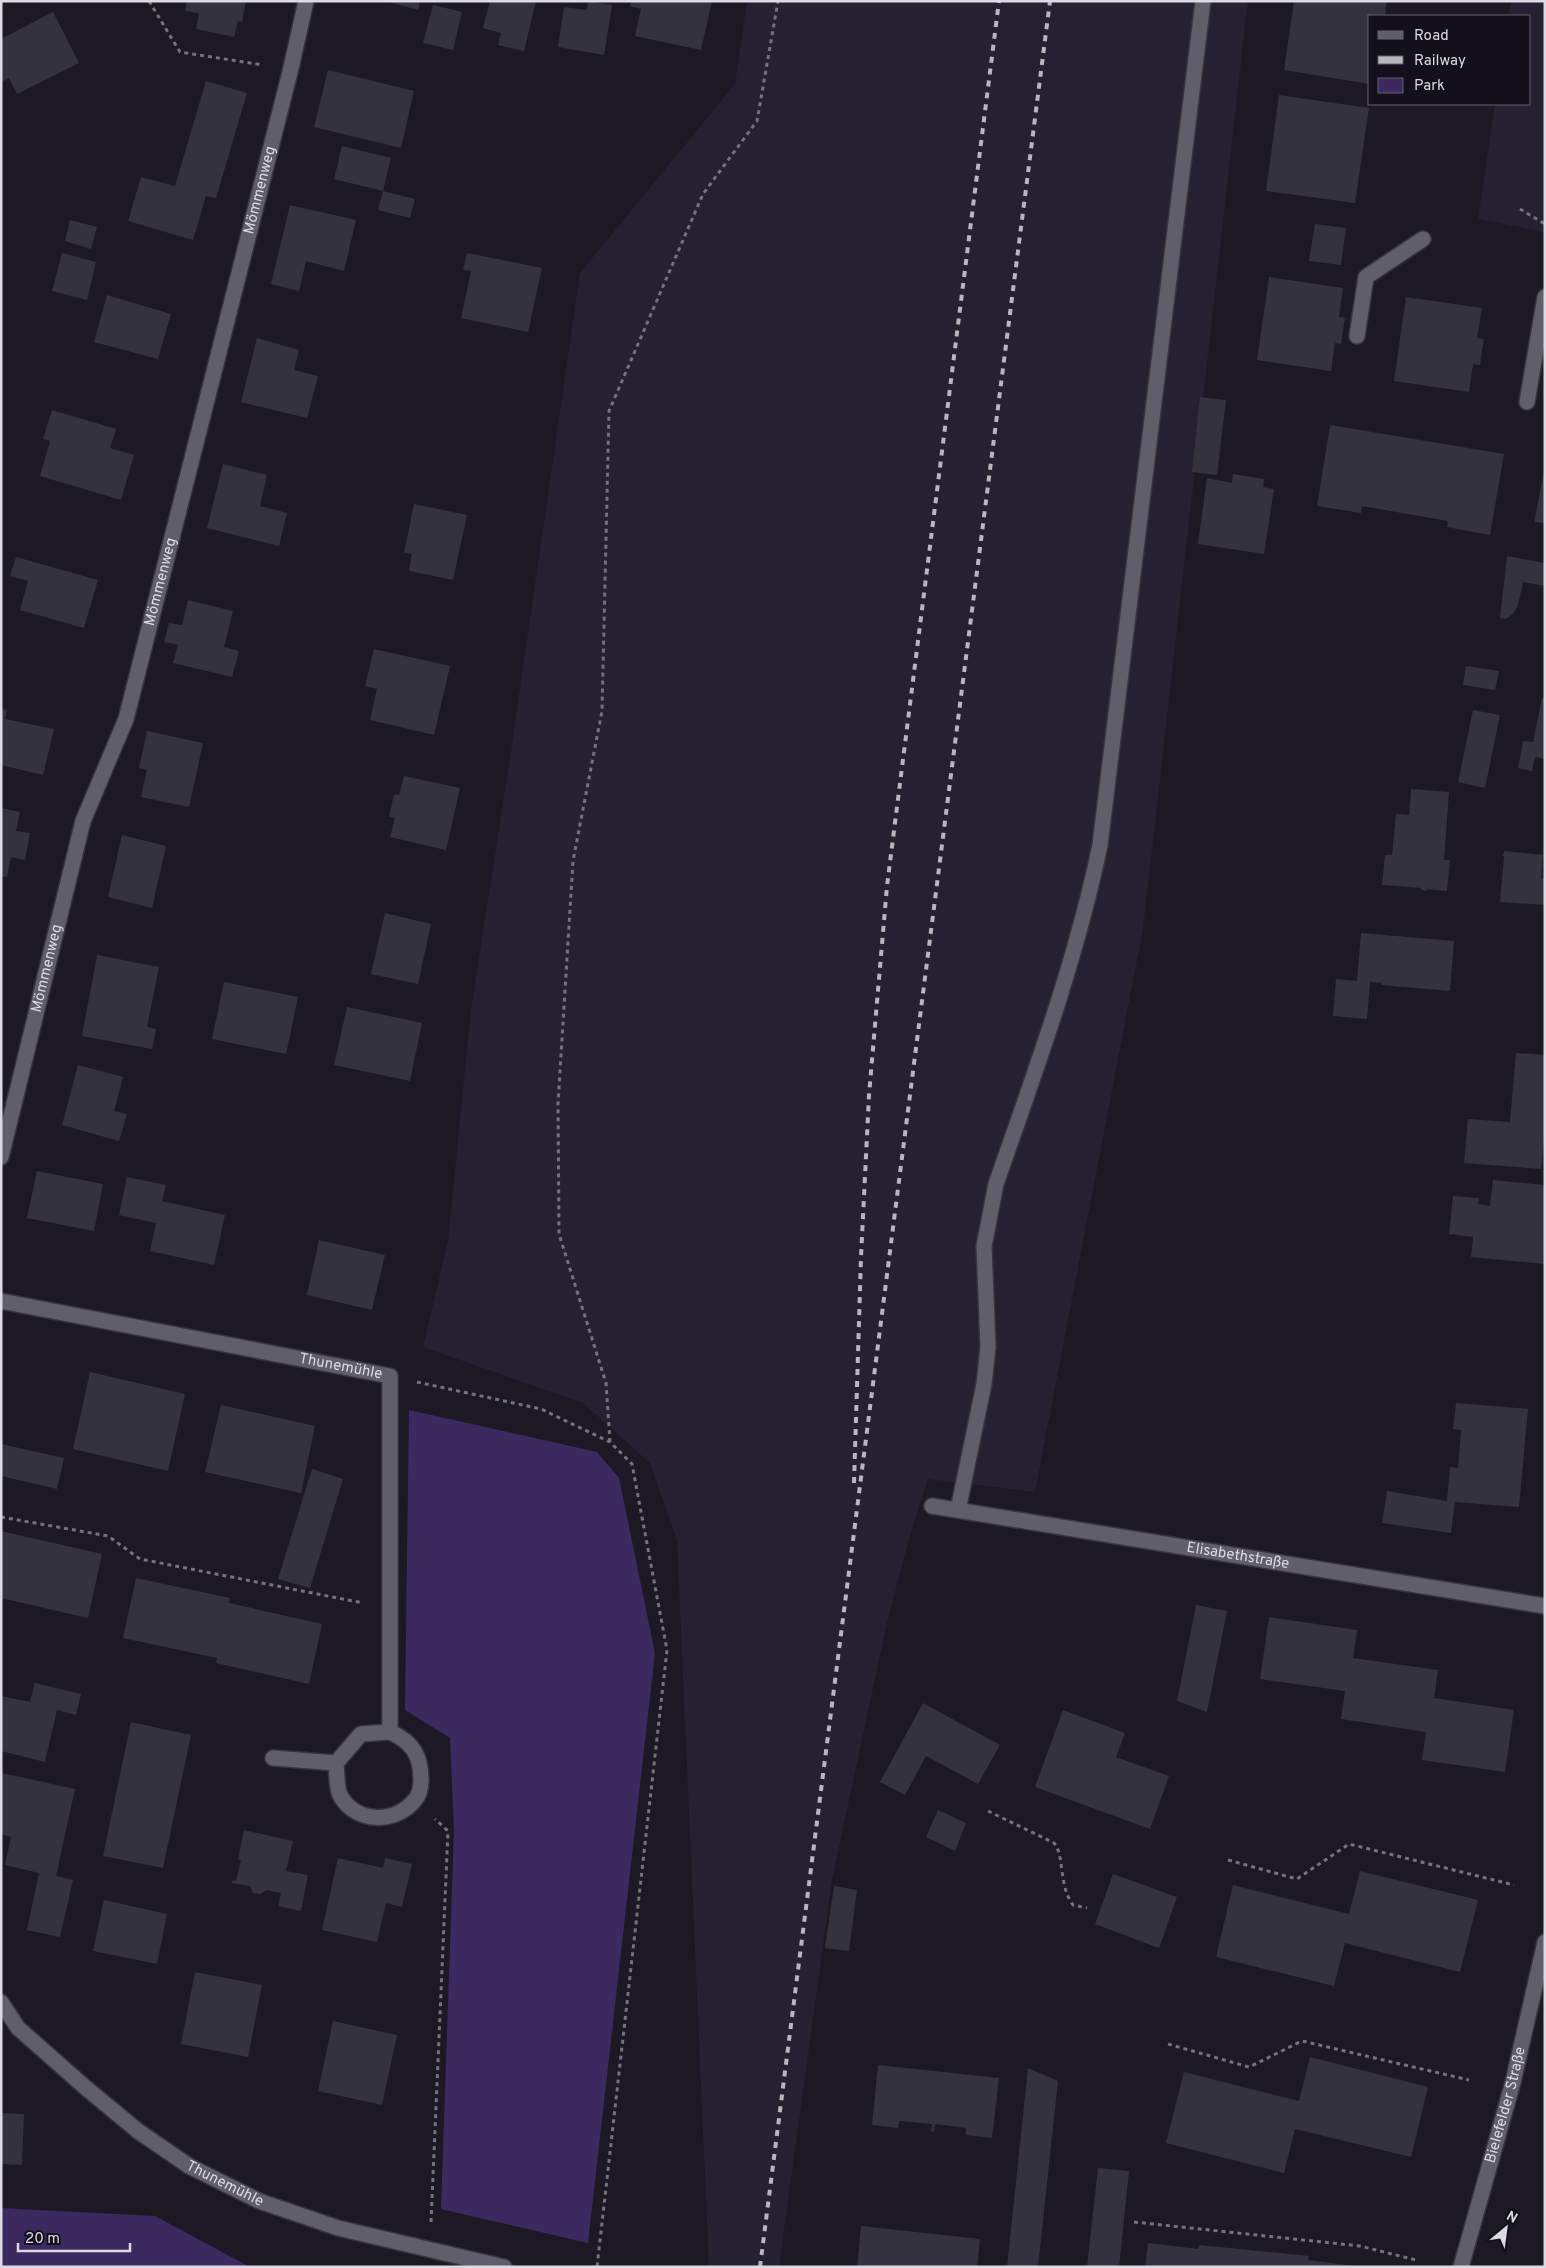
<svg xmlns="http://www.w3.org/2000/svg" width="1546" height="2268" viewBox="0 0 1546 2268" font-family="Overpass,sans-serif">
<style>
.built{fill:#252132}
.green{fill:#3b2960}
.building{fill:#35323f}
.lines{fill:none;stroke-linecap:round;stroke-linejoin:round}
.service-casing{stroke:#36343d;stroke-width:18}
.minor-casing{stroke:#36343d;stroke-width:18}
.secondary-casing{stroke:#36343d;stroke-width:18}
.path{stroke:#75727c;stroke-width:3;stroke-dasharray:4 4;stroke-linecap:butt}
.service{stroke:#615e6b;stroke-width:15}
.minor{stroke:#615e6b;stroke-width:15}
.secondary{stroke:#615e6b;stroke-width:15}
.rail{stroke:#b8b6be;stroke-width:4;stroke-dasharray:6 6;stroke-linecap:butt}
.labels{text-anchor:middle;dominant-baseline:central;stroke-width:4.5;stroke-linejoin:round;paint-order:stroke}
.street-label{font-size:15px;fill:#dcdae2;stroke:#13101b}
</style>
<rect width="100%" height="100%" fill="#1c1925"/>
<path class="built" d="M 747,1 L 1248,1 L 1143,929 L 1035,1492 L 928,1479 L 913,1525 L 888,1618 L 832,1880 L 779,2267 L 709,2267 L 677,1540 L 650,1463 L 583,1403 L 423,1347 L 448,1241 L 471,1009 L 510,758 L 580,273 L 735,84 Z
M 1511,1 L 1545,1 L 1545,232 L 1478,219 L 1495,104 L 1530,104 L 1530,16 L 1508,16 Z"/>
<path class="green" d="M 409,1410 L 597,1452 L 619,1478 L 655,1653 L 588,2243 L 441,2209 L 454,1830 L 450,1738 L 405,1710 Z
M 1,2208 L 155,2216 L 250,2267 L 1,2267 Z"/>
<path class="building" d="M 187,1 L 246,1 L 242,22 L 238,21 L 234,37 L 196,29 L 199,13 L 185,11 Z
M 385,1 L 420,1 L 418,10 Z
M 490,1 L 536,1 L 524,51 L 498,45 L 501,33 L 483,28 Z
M 588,1 L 612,5 L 604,55 L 558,47 L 564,7 L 587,10 Z
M 631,1 L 712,1 L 701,50 L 635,36 L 641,9 L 630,6 Z
M 1294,1 L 1387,1 L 1385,16 L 1370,16 L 1370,84 L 1284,70 Z
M 433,5 L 462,12 L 453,50 L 423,43 Z
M 53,12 L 79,63 L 17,94 L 9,78 L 1,82 L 1,39 Z
M 328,70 L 414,91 L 401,148 L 314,127 Z
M 206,81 L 247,93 L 216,198 L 206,196 L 193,240 L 128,221 L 141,177 L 175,186 Z
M 1279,95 L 1369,108 L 1355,203 L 1266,191 Z
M 342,146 L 391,158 L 383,191 L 334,179 Z
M 383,191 L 415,199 L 410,218 L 378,210 Z
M 290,205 L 356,220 L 344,271 L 306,261 L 299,291 L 271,284 Z
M 70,220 L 97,227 L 91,249 L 65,241 Z
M 1315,224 L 1346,228 L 1341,265 L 1309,261 Z
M 62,253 L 96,262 L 87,300 L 52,291 Z
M 467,253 L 542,268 L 528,332 L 461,318 L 471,271 L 463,270 Z
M 1269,277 L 1343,288 L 1339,317 L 1345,318 L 1343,330 L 1341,344 L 1335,343 L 1331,371 L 1257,360 Z
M 107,295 L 171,314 L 158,359 L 94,342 Z
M 1406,297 L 1482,308 L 1477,338 L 1484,339 L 1482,351 L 1480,365 L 1473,364 L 1469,392 L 1394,381 Z
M 257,338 L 299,350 L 294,370 L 318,376 L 307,418 L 241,402 Z
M 1200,397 L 1226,400 L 1217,475 L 1192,472 Z
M 52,410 L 116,429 L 110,448 L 134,455 L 121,500 L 40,476 L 50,441 L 43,439 Z
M 1330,425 L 1504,454 L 1490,535 L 1447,527 L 1448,521 L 1362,506 L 1361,513 L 1317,506 Z
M 223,464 L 267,475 L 260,506 L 287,513 L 279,546 L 207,528 Z
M 1544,472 L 1545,472 L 1545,523 L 1534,522 Z
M 1233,474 L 1264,479 L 1263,487 L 1274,489 L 1264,554 L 1198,544 L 1207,478 L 1232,483 Z
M 414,504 L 467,515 L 453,580 L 409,571 L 412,554 L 404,553 Z
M 1507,556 L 1545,563 L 1545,586 L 1523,582 L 1518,605 L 1513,614 L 1506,619 L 1500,618 Z
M 16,557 L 98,580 L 84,628 L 20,610 L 28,581 L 10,576 Z
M 188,600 L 233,611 L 224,647 L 239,651 L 232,677 L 173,663 L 178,645 L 164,642 L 169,623 L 182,625 Z
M 374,649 L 450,666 L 434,735 L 370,720 L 377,689 L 365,686 Z
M 1466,666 L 1499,671 L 1495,690 L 1463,685 Z
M 1542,698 L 1545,699 L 1545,759 L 1535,757 L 1532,771 L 1518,768 L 1523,741 L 1533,742 Z
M 1,709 L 7,710 L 5,719 L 54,729 L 43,775 L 1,765 Z
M 1473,710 L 1500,715 L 1485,788 L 1458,782 Z
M 147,731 L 203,743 L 189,807 L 141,797 L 147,770 L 139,768 Z
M 404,776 L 460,788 L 446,850 L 390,837 L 395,818 L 389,817 L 394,794 L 399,795 Z
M 1411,789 L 1449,792 L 1444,860 L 1450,860 L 1447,891 L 1427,889 L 1427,891 L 1421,890 L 1421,888 L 1382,885 L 1385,855 L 1392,855 L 1396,814 L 1409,815 Z
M 1,808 L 20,812 L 16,831 L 30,833 L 25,860 L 11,857 L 7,877 L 1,876 Z
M 122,835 L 166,846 L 152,908 L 108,897 Z
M 1504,851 L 1543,855 L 1541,878 L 1545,878 L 1545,905 L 1500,902 L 1504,857 L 1502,854 L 1504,854 Z
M 385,913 L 431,924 L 418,984 L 371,974 Z
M 1361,933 L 1454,941 L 1450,991 L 1381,985 L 1382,983 L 1370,982 L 1367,1019 L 1333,1016 L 1336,979 L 1357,981 Z
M 97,955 L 159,967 L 147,1027 L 156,1029 L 152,1049 L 82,1036 Z
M 224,982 L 298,997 L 286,1054 L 212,1039 Z
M 347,1007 L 422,1023 L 410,1081 L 334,1065 Z
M 1516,1053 L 1545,1055 L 1545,1129 L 1541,1169 L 1464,1163 L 1468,1119 L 1510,1122 Z
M 78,1065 L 123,1077 L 114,1111 L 127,1114 L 119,1141 L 62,1125 Z
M 37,1171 L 103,1184 L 94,1231 L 27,1218 Z
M 127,1177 L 166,1185 L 162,1201 L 225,1215 L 214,1265 L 150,1251 L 156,1223 L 119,1215 Z
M 1493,1180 L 1545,1185 L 1545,1264 L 1471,1257 L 1473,1237 L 1449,1234 L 1453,1196 L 1479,1198 L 1478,1204 L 1490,1206 Z
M 319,1240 L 385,1255 L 372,1310 L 307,1295 Z
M 90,1372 L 185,1394 L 168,1471 L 73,1449 Z
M 1456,1403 L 1528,1409 L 1519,1507 L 1455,1502 L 1451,1533 L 1382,1523 L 1387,1491 L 1447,1501 L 1450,1467 L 1458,1468 L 1461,1430 L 1453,1429 Z
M 221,1405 L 315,1426 L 301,1493 L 205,1472 Z
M 1,1444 L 64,1458 L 57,1489 L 1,1476 Z
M 312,1469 L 343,1479 L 310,1588 L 278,1579 Z
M 1,1531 L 102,1554 L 88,1618 L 1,1598 Z
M 136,1578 L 230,1598 L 229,1603 L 322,1624 L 309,1684 L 216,1663 L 217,1658 L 123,1638 Z
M 1196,1605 L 1227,1611 L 1207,1712 L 1177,1701 Z
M 1269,1617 L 1357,1630 L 1353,1658 L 1438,1670 L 1434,1698 L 1514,1710 L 1505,1772 L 1422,1760 L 1426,1732 L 1341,1719 L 1345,1691 L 1260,1679 Z
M 35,1683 L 81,1694 L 76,1715 L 57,1710 L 45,1762 L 1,1751 L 1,1696 L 30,1702 Z
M 923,1703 L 1000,1745 L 978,1784 L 926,1756 L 905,1795 L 880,1782 Z
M 1063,1710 L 1125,1733 L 1116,1757 L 1169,1776 L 1150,1829 L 1035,1787 Z
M 131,1722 L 191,1735 L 163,1868 L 103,1856 Z
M 2,1773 L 75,1789 L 56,1876 L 73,1880 L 60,1937 L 27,1930 L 39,1873 L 5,1865 L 11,1837 L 1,1834 Z
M 938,1810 L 966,1823 L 955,1851 L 926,1837 Z
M 244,1830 L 293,1841 L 286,1871 L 308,1875 L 301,1911 L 278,1906 L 281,1893 L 266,1890 L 261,1894 L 253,1893 L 250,1886 L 232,1883 L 233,1880 L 236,1881 L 241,1860 L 238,1859 Z
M 338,1858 L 383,1868 L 385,1858 L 412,1864 L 402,1907 L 386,1903 L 377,1942 L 322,1930 Z
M 1360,1871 L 1478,1900 L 1460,1972 L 1345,1943 L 1334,1986 L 1216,1957 L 1233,1885 L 1349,1914 Z
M 1113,1874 L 1177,1897 L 1159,1948 L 1095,1924 Z
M 834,1886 L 857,1890 L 849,1951 L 825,1948 Z
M 104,1900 L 167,1914 L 157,1964 L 93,1951 Z
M 195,1972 L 262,1985 L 248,2057 L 181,2044 Z
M 333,2021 L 397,2035 L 382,2105 L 318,2091 Z
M 1310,2057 L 1428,2087 L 1411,2157 L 1295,2129 L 1284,2173 L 1166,2143 L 1184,2072 L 1299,2101 Z
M 878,2065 L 999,2078 L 992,2138 L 966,2135 L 966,2128 L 935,2124 L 934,2132 L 931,2131 L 932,2124 L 899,2121 L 898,2128 L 872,2125 Z
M 1028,2068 L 1058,2081 L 1038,2267 L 1007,2267 Z
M 1,2113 L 24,2114 L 22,2165 L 1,2164 Z
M 1098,2168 L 1129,2171 L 1119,2267 L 1087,2267 Z
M 861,2226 L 980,2239 L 977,2267 L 857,2267 Z
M 1148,2243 L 1198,2249 L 1199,2245 L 1309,2256 L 1308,2260 L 1362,2267 L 1145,2267 Z"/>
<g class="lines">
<g class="service-casing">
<path id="service" d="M 1357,336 L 1366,277 L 1423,239
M 1527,402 L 1545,297
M 958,1510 L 984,1384 L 988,1347 L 984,1246 L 996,1184 C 1035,1072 1076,961 1100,845 L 1203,1"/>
</g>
<g class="minor-casing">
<g id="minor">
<path id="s1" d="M 1,1157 L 83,821 L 126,719 L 291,68 L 306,1"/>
<path id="s2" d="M 1,1301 L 390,1376 L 390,1732"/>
<path id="s3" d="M 932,1506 L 1545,1606"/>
<path d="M 390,1732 C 413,1742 421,1756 421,1780 C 421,1787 419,1796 414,1801 C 394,1824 357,1823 341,1797 C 336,1789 337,1772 336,1763 L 361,1734 Z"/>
<path d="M 273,1758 L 336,1763"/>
<path id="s4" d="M 1,2002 L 18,2028 L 86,2088 L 138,2131 L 189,2166 L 259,2201 L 338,2228 L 504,2267"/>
</g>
</g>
<g class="secondary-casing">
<g id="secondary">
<path id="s5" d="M 1461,2267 L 1513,2082 L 1545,1942"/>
</g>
</g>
<path class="path" d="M 149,1 L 180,52 L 263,65
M 1520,209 L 1545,224
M 417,1382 L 541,1409 L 610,1442 L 632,1464 L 667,1650 L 597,2267
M 610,1442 L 606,1383 L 559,1234 L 558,1104 L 573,861 L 602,711 L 609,411 L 703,194 L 757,121 L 778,1
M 1,1517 L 108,1536 L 140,1559 L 363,1603
M 988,1811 L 1054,1843 C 1065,1856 1058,1884 1073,1905 L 1087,1908
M 1228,1860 L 1297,1879 L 1349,1844 L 1514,1885
M 1168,2044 L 1249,2067 L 1302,2041 L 1469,2080
M 431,2222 L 448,1831 L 435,1819
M 1134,2222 L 1360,2246 L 1416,2260"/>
<use href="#service" class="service"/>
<use href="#minor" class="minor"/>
<use href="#secondary" class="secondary"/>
<path class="rail" d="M 854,1483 L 861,1257 L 869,1095 L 887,886 L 999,1
M 760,2267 L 1050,1"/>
</g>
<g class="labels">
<g class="street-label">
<text stroke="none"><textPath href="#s1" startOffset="1002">Mömmenweg</textPath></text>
<text stroke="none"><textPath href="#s1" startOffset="598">Mömmenweg</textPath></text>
<text stroke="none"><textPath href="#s1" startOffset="194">Mömmenweg</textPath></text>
<text stroke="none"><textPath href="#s2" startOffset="346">Thunemühle</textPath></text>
<text stroke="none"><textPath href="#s3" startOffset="310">Elisabethstraße</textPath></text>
<text stroke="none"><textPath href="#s5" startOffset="168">Bielefelder Straße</textPath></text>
<text stroke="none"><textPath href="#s4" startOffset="291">Thunemühle</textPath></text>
</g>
</g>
<rect width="1546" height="2268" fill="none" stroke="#dcdae2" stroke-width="5"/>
<rect x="1368" y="15" width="162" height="90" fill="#13101b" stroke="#63616b"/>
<rect x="1378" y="31" width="25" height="8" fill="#615e6b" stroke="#63616b"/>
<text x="1414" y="40" font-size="15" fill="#dcdae2">Road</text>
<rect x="1378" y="56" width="25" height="8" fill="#b8b6be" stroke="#63616b"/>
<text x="1414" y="65" font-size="15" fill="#dcdae2">Railway</text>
<rect x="1378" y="78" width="25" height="15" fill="#3b2960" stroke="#63616b"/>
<text x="1414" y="90" font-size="15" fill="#dcdae2">Park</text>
<g transform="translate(1506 2228) rotate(29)" stroke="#13101b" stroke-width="4" paint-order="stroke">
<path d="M0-4L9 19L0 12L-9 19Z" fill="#dcdae2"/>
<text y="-8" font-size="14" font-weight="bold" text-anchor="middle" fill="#dcdae2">N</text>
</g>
<path d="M18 2243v8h112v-8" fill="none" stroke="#dcdae2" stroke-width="2.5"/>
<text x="25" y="2243" font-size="15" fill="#dcdae2" stroke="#13101b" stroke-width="4" paint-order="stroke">20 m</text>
</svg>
